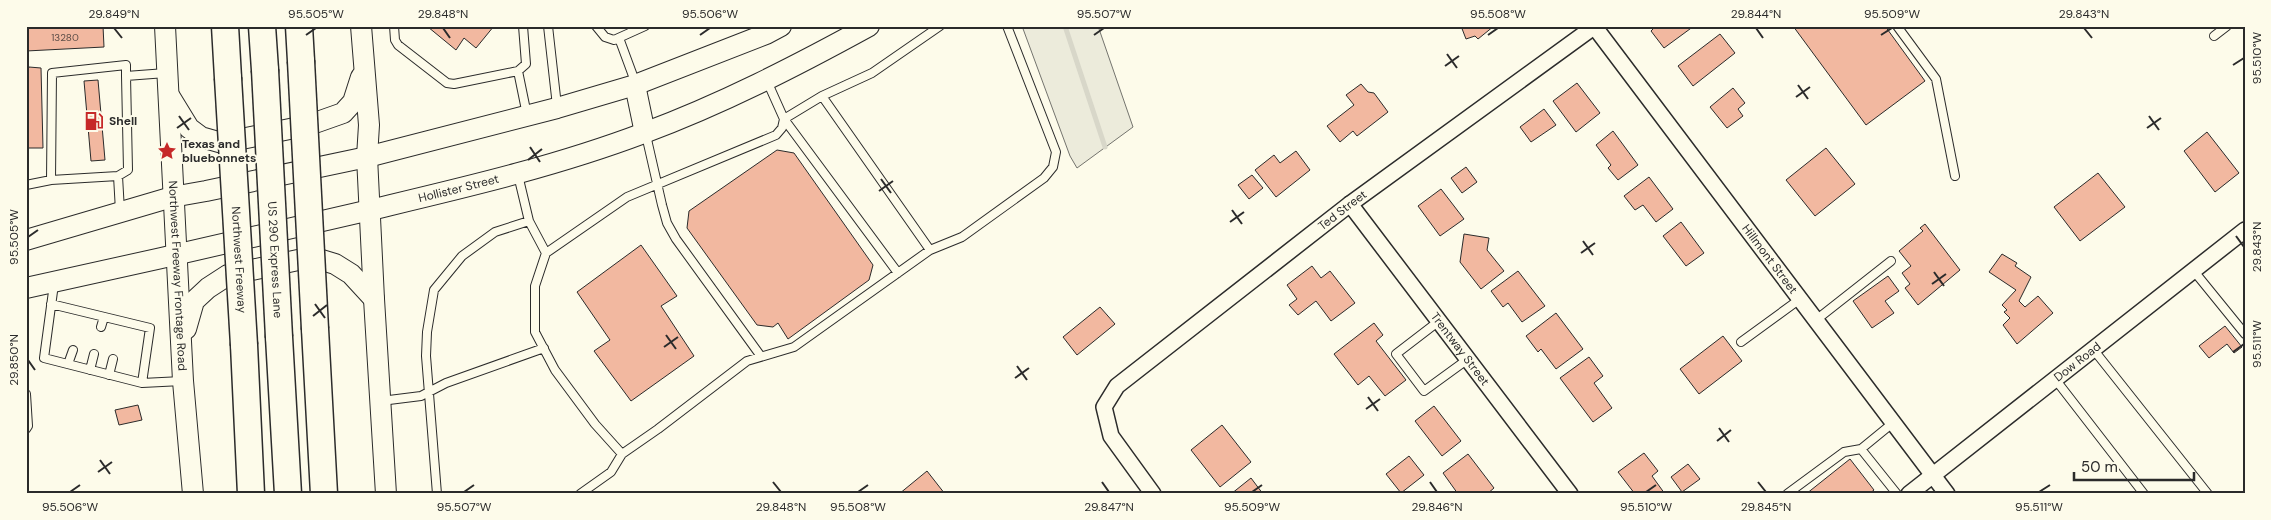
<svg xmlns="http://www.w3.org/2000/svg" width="2271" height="520" viewBox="0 0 2271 520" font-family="'DM Sans',sans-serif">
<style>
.green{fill:#ecebdb;stroke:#74746e}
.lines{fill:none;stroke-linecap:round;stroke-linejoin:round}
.stream{stroke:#d8d7c9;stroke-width:5}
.building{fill:#f2b8a0;stroke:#2b2b2b}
.lane-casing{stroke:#2b2b2b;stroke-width:10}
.street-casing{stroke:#2b2b2b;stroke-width:18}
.secondary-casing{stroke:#2b2b2b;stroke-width:22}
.highway-casing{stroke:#2b2b2b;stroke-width:29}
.lane{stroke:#fdfbea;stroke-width:8}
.street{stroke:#fdfbea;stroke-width:15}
.secondary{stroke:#fdfbea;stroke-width:20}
.highway{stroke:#fdfbea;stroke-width:26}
.highway-bridge-casing{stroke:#2b2b2b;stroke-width:29;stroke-linecap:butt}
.highway-bridge{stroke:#fdfbea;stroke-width:26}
.ticks{fill:none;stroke:#2b2b2b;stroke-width:2}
.labels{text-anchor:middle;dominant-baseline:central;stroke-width:4;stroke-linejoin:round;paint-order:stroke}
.number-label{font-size:10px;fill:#5d4e48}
.poi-label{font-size:12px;font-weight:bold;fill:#2b2b2b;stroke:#fdfbea;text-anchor:start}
.street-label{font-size:12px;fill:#2b2b2b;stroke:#fdfbea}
.neatline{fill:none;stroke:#2b2b2b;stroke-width:2}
.ticks-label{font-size:12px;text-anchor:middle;fill:#2b2b2b}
</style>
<rect width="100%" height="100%" fill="#fdfbea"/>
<path class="green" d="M 1022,26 L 1098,26 L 1133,127 L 1077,168 L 1070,156 Z"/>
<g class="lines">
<path class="stream" d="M 1065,26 L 1105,147"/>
</g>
<path class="building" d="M 26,26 L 103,26 L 104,47 L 26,51 Z
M 494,26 L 476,48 L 464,38 L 456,50 L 428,27 Z
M 1461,26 L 1494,26 L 1478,39 L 1475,36 L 1466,39 Z
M 1651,26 L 1694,26 L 1664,48 L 1651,31 L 1653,29 Z
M 1793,26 L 1885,26 L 1925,81 L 1866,125 Z
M 1720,34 L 1735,53 L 1693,86 L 1678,66 Z
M 29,67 L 41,68 L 43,148 L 26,148 L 26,75 Z
M 98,80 L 105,160 L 91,161 L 84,81 Z
M 1577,83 L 1600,113 L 1576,132 L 1553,101 Z
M 1361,84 L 1368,92 L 1374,93 L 1388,112 L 1357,136 L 1353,131 L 1340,142 L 1327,126 L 1354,105 L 1346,95 Z
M 1733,88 L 1745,103 L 1738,109 L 1743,116 L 1727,128 L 1710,107 Z
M 1544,109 L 1556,125 L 1531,142 L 1520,127 Z
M 1613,131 L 1638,165 L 1618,180 L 1608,168 L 1611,165 L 1596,145 Z
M 2207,132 L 2239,173 L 2215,192 L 2184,151 Z
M 1826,148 L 1855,184 L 1815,216 L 1786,180 Z
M 777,150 L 794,153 L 873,265 L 869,280 L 788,339 L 778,323 L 773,327 L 757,325 L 687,228 L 689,211 Z
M 1296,151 L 1310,170 L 1276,197 L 1255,170 L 1274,155 L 1280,163 Z
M 1466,167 L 1477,182 L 1462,193 L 1451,178 Z
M 2098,173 L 2125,207 L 2080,241 L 2054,207 Z
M 1252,175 L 1263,188 L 1249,199 L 1238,185 Z
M 1649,177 L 1673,209 L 1656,222 L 1643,205 L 1635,210 L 1624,196 Z
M 1441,189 L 1464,219 L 1440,236 L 1418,206 Z
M 1681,222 L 1704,253 L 1686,266 L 1663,236 Z
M 1925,224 L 1960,270 L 1918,305 L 1905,288 L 1910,284 L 1902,273 L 1911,266 L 1899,251 L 1923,231 L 1920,228 Z
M 1464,234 L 1489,238 L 1487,250 L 1504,271 L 1481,289 L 1460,262 Z
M 641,245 L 677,296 L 661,306 L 694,356 L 631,401 L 594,351 L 610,340 L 577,292 Z
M 2002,254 L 2017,263 L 2015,266 L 2031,277 L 2019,301 L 2025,307 L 2038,296 L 2053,313 L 2017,344 L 2003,325 L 2010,318 L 2004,312 L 2007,310 L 2002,305 L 2016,290 L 1989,272 Z
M 1312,266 L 1321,278 L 1330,271 L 1355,303 L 1331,321 L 1316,301 L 1298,315 L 1289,305 L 1297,299 L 1287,285 Z
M 1518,271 L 1545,306 L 1522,322 L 1508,303 L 1503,307 L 1491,291 Z
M 1888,276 L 1899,291 L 1885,301 L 1894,313 L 1872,328 L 1853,301 Z
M 1100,307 L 1115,324 L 1077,355 L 1063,337 Z
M 1556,313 L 1583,349 L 1556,369 L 1541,349 L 1538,352 L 1526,336 Z
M 1374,323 L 1383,335 L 1376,341 L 1406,380 L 1385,396 L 1369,376 L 1358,385 L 1334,354 Z
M 2225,326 L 2242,347 L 2234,353 L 2227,344 L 2209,358 L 2199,346 Z
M 1723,336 L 1742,361 L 1699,394 L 1680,369 Z
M 1589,357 L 1603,376 L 1594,383 L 1612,408 L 1593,422 L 1560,378 Z
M 138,405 L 142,420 L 119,425 L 115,410 Z
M 1434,406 L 1461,441 L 1442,456 L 1415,421 Z
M 1222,425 L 1251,462 L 1220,487 L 1191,450 Z
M 1644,453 L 1658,471 L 1652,476 L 1665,494 L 1635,494 L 1618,472 Z
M 1468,454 L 1494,488 L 1487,494 L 1458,494 L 1443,473 Z
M 1409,456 L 1424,475 L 1401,493 L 1386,474 Z
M 1850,459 L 1874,490 L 1869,494 L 1806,494 Z
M 1688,464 L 1700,479 L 1682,492 L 1671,477 Z
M 927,471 L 945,494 L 899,494 Z
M 1251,478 L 1263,494 L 1231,494 Z"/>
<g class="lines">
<g class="lane-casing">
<path id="lane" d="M 394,26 L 395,40 L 398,45 L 447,83 L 454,84 L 518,71 L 526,64 L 523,26
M 548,26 L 557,106
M 596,26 L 605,37 L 614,40 L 645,26
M 1897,26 L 1936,79 L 1955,176
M 2214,36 L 2227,26
M 619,38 L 636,84
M 518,71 L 527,115
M 767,81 L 784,119 L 898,273
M 822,96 L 930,250
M 646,135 L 662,205 L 667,223 L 676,239 L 760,355
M 518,175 L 529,221 L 546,253
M 118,176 L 120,211
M 51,180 L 52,73 L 126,65 L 126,76
M 26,185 L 51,180 L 118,176 L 128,170 L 126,76 L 166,73
M 2193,270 L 2245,334
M 54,284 L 44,358 L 142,383 L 182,381
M 51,304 L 150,328 L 142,383
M 1816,320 L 1891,261
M 1439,321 L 1396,354 L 1424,391 L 1468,359
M 101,327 L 104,317
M 1741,342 L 1800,299
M 2093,349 L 2208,494
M 68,364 L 73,350
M 90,370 L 94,354
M 109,375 L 113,359
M 2055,379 L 2144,494
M 26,394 L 28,426 L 26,429
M 381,401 L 421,396 L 446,383 L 544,348
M 1861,449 L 1897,494
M 622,454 L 595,424 L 555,370 L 535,332 L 535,286 L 546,253 L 627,197 L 776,135 L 782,128 L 784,119 L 822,96 L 872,73 L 940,26
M 437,494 L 426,356 L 427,332 L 434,290 L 462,256 L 495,232 L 529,221
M 580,494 L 611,472 L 622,454 L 658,429 L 747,361 L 794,347 L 930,250 L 962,237 L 1044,178 L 1053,167 L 1056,152 L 1007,26
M 1787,494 L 1844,452 L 1861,449 L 1894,422"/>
</g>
<g class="street-casing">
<g id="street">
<path id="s1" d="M 1594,26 L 1947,494"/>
<path id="s2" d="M 1350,204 L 1570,494"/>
<path id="s3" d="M 1153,494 L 1111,436 L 1104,407 L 1117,386 L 1350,204 L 1595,26"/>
<path id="s4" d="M 1909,494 L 2245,230"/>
</g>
</g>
<g class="secondary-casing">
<g id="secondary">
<path id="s5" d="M 165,26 L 183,381 L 193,494"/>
<path d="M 361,26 L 369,125 L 367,157 L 374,299 L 386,494"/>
<path d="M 635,85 L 645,133"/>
<path d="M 170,97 L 189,128 L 201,137 L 222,143 L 309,125 L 343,113 L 353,102 L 361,77"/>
<path d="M 26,240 L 172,197 L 206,191 L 367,157 L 557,108 L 635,85 L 766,34 L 781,26"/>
<path id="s6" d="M 26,288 C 141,263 255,237 370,210 C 462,188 554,167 644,133 C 722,104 796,66 869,26"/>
<path d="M 186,329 L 194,301 L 208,288 L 228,275 L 312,257 L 335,264 L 351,274 L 374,299"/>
</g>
</g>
<g class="highway-casing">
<path id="highway" d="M 225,26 L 228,78
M 262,26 L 265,70
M 299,26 L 301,61
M 315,329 L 324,494
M 279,337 L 288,494
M 244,345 L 251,494"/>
</g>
<use href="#lane" class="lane"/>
<use href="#street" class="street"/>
<use href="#secondary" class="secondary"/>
<use href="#highway" class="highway"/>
<g class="highway-bridge-casing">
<g id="highway-bridge">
<path d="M 301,61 L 315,329"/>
<path id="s7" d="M 265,70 L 279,337"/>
<path id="s8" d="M 228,78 L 244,345"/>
</g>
</g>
<use href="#highway-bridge" class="highway-bridge"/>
</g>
<path class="ticks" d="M 114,28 L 122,38M 443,28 L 450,38M 1756,28 L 1763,38M 2084,28 L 2092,38M 306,35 L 316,28M 700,35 L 710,28M 1094,35 L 1104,28M 1488,35 L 1498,28M 1881,35 L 1892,28M 1447,54 L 1457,68M 2233,65 L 2244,58M 1445,66 L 1459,56M 1798,85 L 1808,99M 1796,97 L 1810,87M 179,116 L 189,130M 2149,116 L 2159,130M 177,128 L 191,118M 2147,128 L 2161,118M 530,147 L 540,162M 528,160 L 542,149M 881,179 L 891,193M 879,191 L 893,181M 1232,210 L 1242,224M 1230,222 L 1244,212M 2236,236 L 2244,247M 28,237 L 38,230M 1583,241 L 1593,255M 1581,253 L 1595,243M 1934,272 L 1944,286M 1932,284 L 1946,274M 315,304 L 325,318M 313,316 L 327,305M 666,335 L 676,349M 664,347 L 678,337M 2233,352 L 2244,344M 28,360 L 35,370M 1017,366 L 1027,380M 1015,378 L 1029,368M 1368,397 L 1378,411M 1366,409 L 1380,399M 1719,428 L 1729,442M 1717,441 L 1731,430M 100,460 L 110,474M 98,472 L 112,462M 773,482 L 781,492M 1102,482 L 1109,492M 1430,482 L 1437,492M 1758,482 L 1766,492M 70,492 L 80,485M 464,492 L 474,485M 858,492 L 868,485M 1252,492 L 1262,485M 1646,492 L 1656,485M 2039,492 L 2050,485"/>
<defs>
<g id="fuel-bare" transform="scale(1.5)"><path d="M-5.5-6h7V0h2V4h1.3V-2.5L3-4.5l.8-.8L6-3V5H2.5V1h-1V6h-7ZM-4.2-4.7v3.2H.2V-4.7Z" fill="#c62828" stroke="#fdfbea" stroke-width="2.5" paint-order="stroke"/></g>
<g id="sight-bare" transform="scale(1.5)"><path d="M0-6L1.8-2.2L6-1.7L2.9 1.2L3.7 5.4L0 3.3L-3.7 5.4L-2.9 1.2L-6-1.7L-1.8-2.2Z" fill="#c62828" stroke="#fdfbea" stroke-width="2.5" paint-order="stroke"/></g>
</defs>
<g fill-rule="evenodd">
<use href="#fuel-bare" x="94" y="121"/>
<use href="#sight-bare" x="167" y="151"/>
</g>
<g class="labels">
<g class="number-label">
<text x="65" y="37">13280</text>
</g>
<g class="poi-label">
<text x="109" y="121">Shell</text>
<text x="182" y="144">Texas and<tspan x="182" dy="14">bluebonnets</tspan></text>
</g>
<g class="street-label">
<text stroke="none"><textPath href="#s6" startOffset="444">Hollister Street</textPath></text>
<text stroke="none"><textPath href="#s3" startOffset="412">Ted Street</textPath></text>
<text stroke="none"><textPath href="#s8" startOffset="182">Northwest Freeway</textPath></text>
<text stroke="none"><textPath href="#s7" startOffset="190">US 290 Express Lane</textPath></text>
<text stroke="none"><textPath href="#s1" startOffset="292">Hillmont Street</textPath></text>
<text stroke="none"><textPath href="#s5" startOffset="250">Northwest Freeway Frontage Road</textPath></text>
<text stroke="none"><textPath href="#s2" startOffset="182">Trentway Street</textPath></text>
<text stroke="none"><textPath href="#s4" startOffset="214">Dow Road</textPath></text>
</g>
</g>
<rect width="2271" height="520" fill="none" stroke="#fdfbea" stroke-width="55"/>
<path d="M2074 472v8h120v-8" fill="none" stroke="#2b2b2b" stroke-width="2.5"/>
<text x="2081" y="472" font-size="15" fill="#2b2b2b" stroke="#fdfbea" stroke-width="4" paint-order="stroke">50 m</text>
<rect x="28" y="28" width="2216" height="464" class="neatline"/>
<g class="ticks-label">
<text x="114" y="18">29.849°N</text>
<text x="316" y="18">95.505°W</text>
<text x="443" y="18">29.848°N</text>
<text x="710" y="18">95.506°W</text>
<text x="1104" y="18">95.507°W</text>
<text x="1498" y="18">95.508°W</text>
<text x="1756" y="18">29.844°N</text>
<text x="1892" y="18">95.509°W</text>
<text x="2084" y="18">29.843°N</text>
<text transform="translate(2257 58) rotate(-90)" y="4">95.510°W</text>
<text transform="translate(14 237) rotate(-90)" y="4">95.505°W</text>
<text transform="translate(2257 247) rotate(-90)" y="4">29.843°N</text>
<text transform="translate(2257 344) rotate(-90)" y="4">95.511°W</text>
<text transform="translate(14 360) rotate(-90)" y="4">29.850°N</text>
<text x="70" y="511">95.506°W</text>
<text x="464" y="511">95.507°W</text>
<text x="781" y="511">29.848°N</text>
<text x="858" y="511">95.508°W</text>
<text x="1109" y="511">29.847°N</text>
<text x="1252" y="511">95.509°W</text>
<text x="1437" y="511">29.846°N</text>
<text x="1646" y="511">95.510°W</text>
<text x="1766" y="511">29.845°N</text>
<text x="2039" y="511">95.511°W</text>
</g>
</svg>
